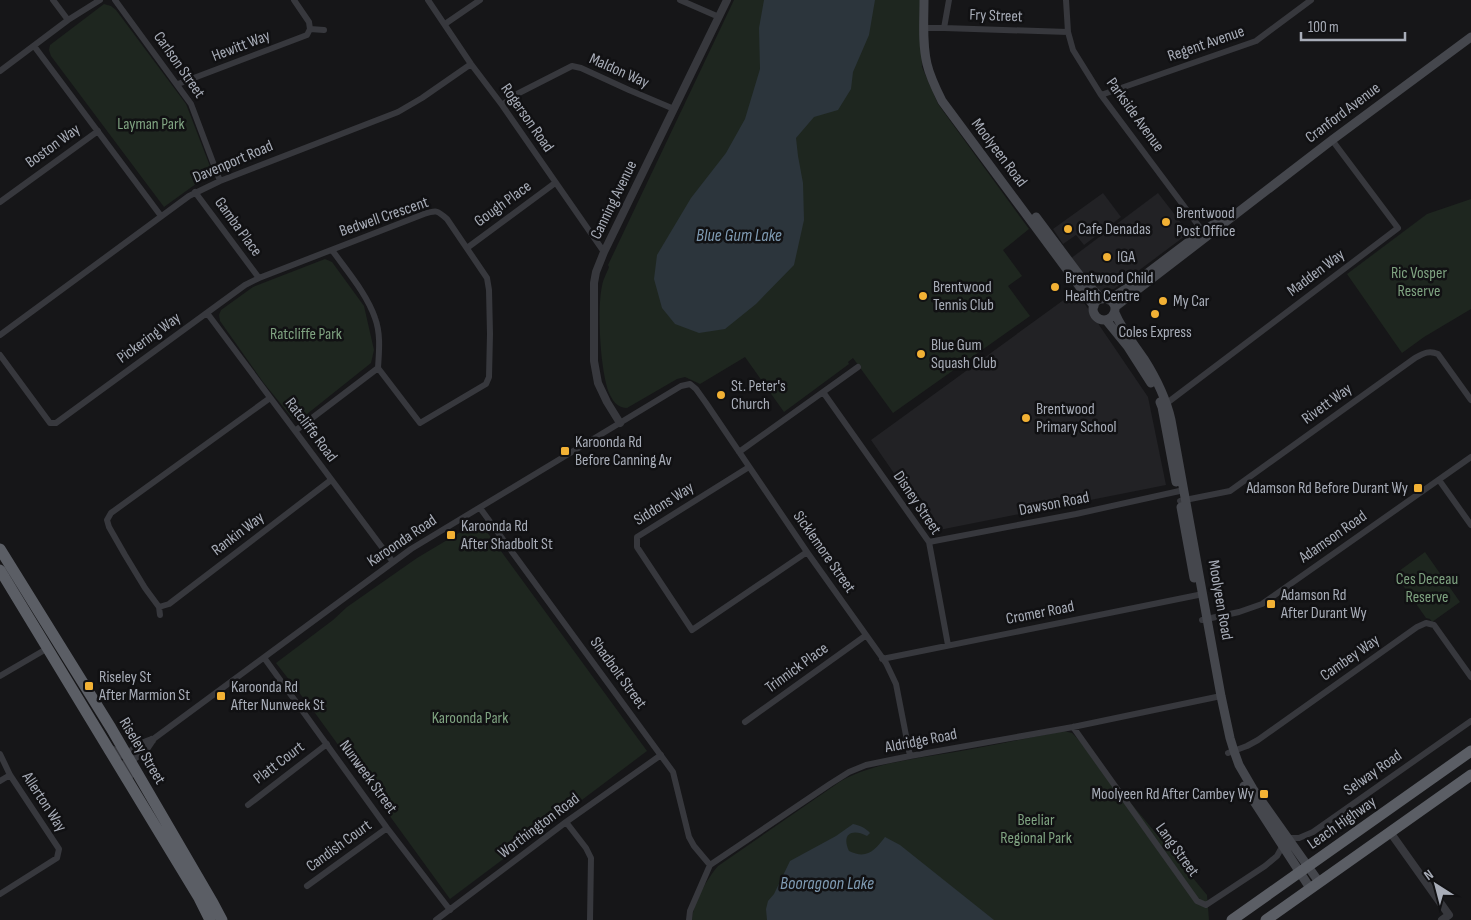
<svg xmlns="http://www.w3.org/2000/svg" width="1471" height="920" viewBox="0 0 1471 920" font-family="'Sofia Sans Condensed',sans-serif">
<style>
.built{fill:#222225}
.green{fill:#1e261f}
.water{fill:#2c353c}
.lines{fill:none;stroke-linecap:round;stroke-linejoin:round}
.minor{stroke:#37383d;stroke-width:6}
.tertiary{stroke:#37383d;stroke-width:8}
.secondary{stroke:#45474d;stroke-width:9}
.trunk{stroke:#5b5e65;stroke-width:11}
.poi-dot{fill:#f2b134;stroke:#111113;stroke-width:2}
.labels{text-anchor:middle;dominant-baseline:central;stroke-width:5;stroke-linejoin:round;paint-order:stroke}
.street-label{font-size:16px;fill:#a8adb8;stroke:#111113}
.park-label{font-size:16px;fill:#7fa381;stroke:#111113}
.poi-label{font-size:16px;fill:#a8adb8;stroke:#111113;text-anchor:start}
.water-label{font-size:18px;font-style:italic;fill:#7f9bb3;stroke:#111113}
</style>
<rect width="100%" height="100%" fill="#161618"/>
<path class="built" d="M 1103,193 L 1121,217 L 1084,245 L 1076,235 L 1063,244 L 1053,229 Z
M 1158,193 L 1189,233 L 1114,289 L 1100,291 L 1089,285 L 1070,259 Z
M 1076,291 L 1148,397 L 1166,485 L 934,531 L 871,440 Z"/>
<path class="green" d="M 734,0 L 920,0 L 922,67 L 938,104 L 1029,229 L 1003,250 L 1022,276 L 1008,286 L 1030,316 L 893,413 L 853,358 L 848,362 L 849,364 L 784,412 L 745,357 L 700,384 L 685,377 L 677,379 L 627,408 C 619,408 614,403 610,395 C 600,374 597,308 602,286 C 603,279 607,273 609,267 L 608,265 Z
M 104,4 L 111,6 L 116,10 L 186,104 L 213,174 L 193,186 L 164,207 L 51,56 L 49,50 L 50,45 Z
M 1471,199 L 1471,309 L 1424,337 L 1402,353 L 1347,274 L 1427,214 Z
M 325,259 L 332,262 L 364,306 L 374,350 L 371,363 L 302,418 L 293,419 L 263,382 L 220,321 L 219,315 L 221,310 L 253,287 Z
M 479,521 L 647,751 L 450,899 L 315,713 L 276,663 L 333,620 L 347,607 L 417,558 Z
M 1425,552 L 1460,602 L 1432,622 L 1430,619 L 1426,618 L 1395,574 Z
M 1064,731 L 1072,733 L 1077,738 L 1207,895 L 1209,920 L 692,920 C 693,903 707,879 718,866 L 841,781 C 876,762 916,759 955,752 C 991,746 1027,738 1064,731 Z"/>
<path class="water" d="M 764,0 L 875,0 L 869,35 L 853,72 L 851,89 L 838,110 L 814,117 L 796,138 L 798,156 L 803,183 L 804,220 L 794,265 L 756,304 L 725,329 L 699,333 L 675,324 L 662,308 L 654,279 L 657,255 L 691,198 L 726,153 L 745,119 L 760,69 L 759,28 Z
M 853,824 C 859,825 866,828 870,833 L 867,836 C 852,828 841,834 849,851 C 867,860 875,850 885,837 L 900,845 L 994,920 L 767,920 L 766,909 L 768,901 L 774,894 L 790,861 L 836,836 Z"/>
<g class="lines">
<path class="minor" d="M 53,0 L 68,20
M 115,0 L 191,104 L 220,181
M 428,0 L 471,64 L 502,105 L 604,252
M 680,0 L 719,17
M 1066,0 L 1068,32 L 1073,50 L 1101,95 L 1204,233
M 445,24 L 480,0
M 924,28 L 944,28 L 1068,32
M 944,28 L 949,0
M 310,29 L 324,30
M 34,46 L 161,216
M 0,71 L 68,20 L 100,0
M 178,84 L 307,35 L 310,29 L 309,22 L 294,0
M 1101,95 L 1256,41 L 1311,0
M 502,105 L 517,94 L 572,66 L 581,68 L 629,90 L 674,109
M 195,192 L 259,278
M 0,202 L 98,131
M 467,248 L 555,183
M 207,313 L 393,562
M 0,335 L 189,196 L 220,181 L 398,112 L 422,98 L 471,64
M 0,355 L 50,423 L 56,423 L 245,285 L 259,278 L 424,214 C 436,210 437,210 447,219 L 487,278 L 489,290 L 490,334 L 489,377 L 486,384 L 420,423 L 378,368
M 823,392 L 929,542 L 948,645
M 1163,406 L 1398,228 L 1332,140
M 295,431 L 378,368 C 379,352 381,334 375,318 C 367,294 347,271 332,250
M 739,452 L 858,367
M 749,467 L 637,537 L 637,547 L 692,630 L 807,552
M 1439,480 L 1471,525
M 1180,501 L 1230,491 L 1415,358 C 1424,353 1429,350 1438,354 L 1471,400
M 480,508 L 673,772 L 689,837 L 694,846 L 710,865
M 929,542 L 1076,514 L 1184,490
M 159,607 L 169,604 L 331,480
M 160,615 L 159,607 L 145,588 L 125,555 L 109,527 L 107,520 L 111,513 L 270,398
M 1202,620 L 1239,612 L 1262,604 L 1471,457
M 265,659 L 387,828 L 450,910
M 882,659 L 1203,594
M 0,676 L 48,648
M 745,722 L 865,636
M 1073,727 L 1197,901 L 1206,905 L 1265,866 L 1277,856 L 1282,847
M 152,740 L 411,549 L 681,386 L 690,384 L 696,389 L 706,403 L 807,552 L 886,663 L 896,684 L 910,756
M 1228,753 L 1247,746 L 1258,740 L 1417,627 L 1426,623 L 1434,625 L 1471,677
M 0,754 L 10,775 L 59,849 L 57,858 L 0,894
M 0,781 L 10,775
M 248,805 L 327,744
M 566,822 L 586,848 L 591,858 L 590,920
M 1288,838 L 1299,838 L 1313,832 L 1471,721
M 307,886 L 387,828
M 436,920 L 566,822 L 661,755
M 689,920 L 690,911 L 710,865 L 830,784 L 849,772 L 866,765 L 910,756 L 1073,727 L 1221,696"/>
<path class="tertiary" d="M 620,423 L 607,402 L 598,383 L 594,361 L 594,283 L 596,272 L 604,252 L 727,0
M 109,748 L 127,757 L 134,758 L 146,749 L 152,740
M 130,775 L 125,766 C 129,749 137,745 152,740
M 1390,832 L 1449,915 L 1442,920"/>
<path class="secondary" d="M 924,0 C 924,21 922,43 927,64 C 930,77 936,89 942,101 L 1094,306
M 1036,217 L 1083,280 L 1102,299
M1093 309a11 11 0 1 1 22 0a11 11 0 1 1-22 0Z
M 1109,300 L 1133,284 L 1203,231 L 1222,219
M 1115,307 L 1332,140 L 1471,37
M 1115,313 C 1122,330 1134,344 1144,359 C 1156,378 1166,398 1171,420 L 1221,696 L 1230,738 L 1234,751 L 1239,765 L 1253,789 L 1319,882
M 1106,320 L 1128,347 L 1151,383
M 1160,402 L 1162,407 L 1176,482
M 1181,507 L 1194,578
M 1244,786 L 1310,888"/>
<path class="trunk" d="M 0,549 L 111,728 L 213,903 L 222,920
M 0,570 L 199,898 L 210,920
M 1232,920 L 1471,751
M 1266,920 L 1471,775"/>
</g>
<g class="poi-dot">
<circle cx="1166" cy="222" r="5"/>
<circle cx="1068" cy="229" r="5"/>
<circle cx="1107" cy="257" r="5"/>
<circle cx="1055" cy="287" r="5"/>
<circle cx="923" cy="296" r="5"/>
<circle cx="1163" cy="301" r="5"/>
<circle cx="1155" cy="314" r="5"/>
<circle cx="921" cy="354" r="5"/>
<circle cx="721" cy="395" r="5"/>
<circle cx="1026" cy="418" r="5"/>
<rect x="560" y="446" width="10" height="10" rx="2.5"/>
<rect x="1413" y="483" width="10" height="10" rx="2.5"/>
<rect x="446" y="530" width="10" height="10" rx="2.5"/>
<rect x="1266" y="599" width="10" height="10" rx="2.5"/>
<rect x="84" y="681" width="10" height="10" rx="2.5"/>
<rect x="216" y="691" width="10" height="10" rx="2.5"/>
<rect x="1259" y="789" width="10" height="10" rx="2.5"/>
</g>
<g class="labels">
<g class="street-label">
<text transform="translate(996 16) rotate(2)">Fry Street</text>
<text transform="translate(1206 44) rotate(-19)">Regent Avenue</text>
<text transform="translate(241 46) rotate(-21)">Hewitt Way</text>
<text transform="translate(179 65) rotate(55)">Carlson Street</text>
<text transform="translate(619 71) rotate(24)">Maldon Way</text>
<text transform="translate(1343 113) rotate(-37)">Cranford Avenue</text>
<text transform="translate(1135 115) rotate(54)">Parkside Avenue</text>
<text transform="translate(527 118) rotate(55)">Rogerson Road</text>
<text transform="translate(53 146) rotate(-36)">Boston Way</text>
<text transform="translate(999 153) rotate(53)">Moolyeen Road</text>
<text transform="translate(233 162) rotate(-23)">Davenport Road</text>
<text transform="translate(614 200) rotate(-64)">Canning Avenue</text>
<text transform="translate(503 204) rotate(-36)">Gough Place</text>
<text transform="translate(384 217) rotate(-19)">Bedwell Crescent</text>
<text transform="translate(238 227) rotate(54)">Gamba Place</text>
<text transform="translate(1316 273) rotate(-37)">Madden Way</text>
<text transform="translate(149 338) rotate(-36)">Pickering Way</text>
<text transform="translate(1327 404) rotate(-36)">Rivett Way</text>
<text transform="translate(311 430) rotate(53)">Ratcliffe Road</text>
<text transform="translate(917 503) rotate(56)">Disney Street</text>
<text transform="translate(664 504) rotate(-32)">Siddons Way</text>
<text transform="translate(1054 504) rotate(-11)">Dawson Road</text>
<text transform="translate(238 534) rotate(-37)">Rankin Way</text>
<text transform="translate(1333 537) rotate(-35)">Adamson Road</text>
<text transform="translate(402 541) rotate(-34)">Karoonda Road</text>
<text transform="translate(824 552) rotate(55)">Sicklemore Street</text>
<text transform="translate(1220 600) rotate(80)">Moolyeen Road</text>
<text transform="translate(1040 613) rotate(-11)">Cromer Road</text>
<text transform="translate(1350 658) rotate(-35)">Cambey Way</text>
<text transform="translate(797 668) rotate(-36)">Trinnick Place</text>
<text transform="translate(618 673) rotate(54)">Shadbolt Street</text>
<text transform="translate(921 741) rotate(-11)">Aldridge Road</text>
<text transform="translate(142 751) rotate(59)">Riseley Street</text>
<text transform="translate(279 763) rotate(-37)">Platt Court</text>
<text transform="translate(1373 773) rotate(-35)">Selway Road</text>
<text transform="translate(368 777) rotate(54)">Nunweek Street</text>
<text transform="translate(44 802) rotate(57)">Allerton Way</text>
<text transform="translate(1342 823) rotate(-35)">Leach Highway</text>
<text transform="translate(539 826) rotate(-37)">Worthington Road</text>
<text transform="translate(339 846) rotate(-36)">Candish Court</text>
<text transform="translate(1177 850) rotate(54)">Lang Street</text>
</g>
<g class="park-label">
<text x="151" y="124">Layman Park</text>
<text x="1419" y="273">Ric Vosper<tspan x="1419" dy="18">Reserve</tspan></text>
<text x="306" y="334">Ratcliffe Park</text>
<text x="1427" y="579">Ces Deceau<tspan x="1427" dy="18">Reserve</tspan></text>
<text x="470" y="718">Karoonda Park</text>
<text x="1036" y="820">Beeliar<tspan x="1036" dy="18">Regional Park</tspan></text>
</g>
<g class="poi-label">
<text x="1176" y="213">Brentwood<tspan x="1176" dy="18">Post Office</tspan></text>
<text x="1078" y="229">Cafe Denadas</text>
<text x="1117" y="257">IGA</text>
<text x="1065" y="278">Brentwood Child<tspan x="1065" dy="18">Health Centre</tspan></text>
<text x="933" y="287">Brentwood<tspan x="933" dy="18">Tennis Club</tspan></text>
<text x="1173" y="301">My Car</text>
<text x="1155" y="332" text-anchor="middle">Coles Express</text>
<text x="931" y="345">Blue Gum<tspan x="931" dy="18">Squash Club</tspan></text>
<text x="731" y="386">St. Peter's<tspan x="731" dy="18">Church</tspan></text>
<text x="1036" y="409">Brentwood<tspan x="1036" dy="18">Primary School</tspan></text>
<text x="575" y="442">Karoonda Rd<tspan x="575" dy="18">Before Canning Av</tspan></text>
<text x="1408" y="488" text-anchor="end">Adamson Rd Before Durant Wy</text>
<text x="461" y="526">Karoonda Rd<tspan x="461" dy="18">After Shadbolt St</tspan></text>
<text x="1281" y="595">Adamson Rd<tspan x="1281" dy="18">After Durant Wy</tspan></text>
<text x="99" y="677">Riseley St<tspan x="99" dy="18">After Marmion St</tspan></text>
<text x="231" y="687">Karoonda Rd<tspan x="231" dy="18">After Nunweek St</tspan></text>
<text x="1254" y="794" text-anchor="end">Moolyeen Rd After Cambey Wy</text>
</g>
<g class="water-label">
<text x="739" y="235">Blue Gum Lake</text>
<text x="827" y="883">Booragoon Lake</text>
</g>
</g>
<g transform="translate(1436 885) rotate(324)" stroke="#111113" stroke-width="4" paint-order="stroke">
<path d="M0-4L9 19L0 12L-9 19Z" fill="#a8adb8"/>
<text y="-8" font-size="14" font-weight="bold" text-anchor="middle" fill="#a8adb8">N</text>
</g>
<path d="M1301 32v8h104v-8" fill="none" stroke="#a8adb8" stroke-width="2.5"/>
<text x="1308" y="32" font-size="15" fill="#a8adb8" stroke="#111113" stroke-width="4" paint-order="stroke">100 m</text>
</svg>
